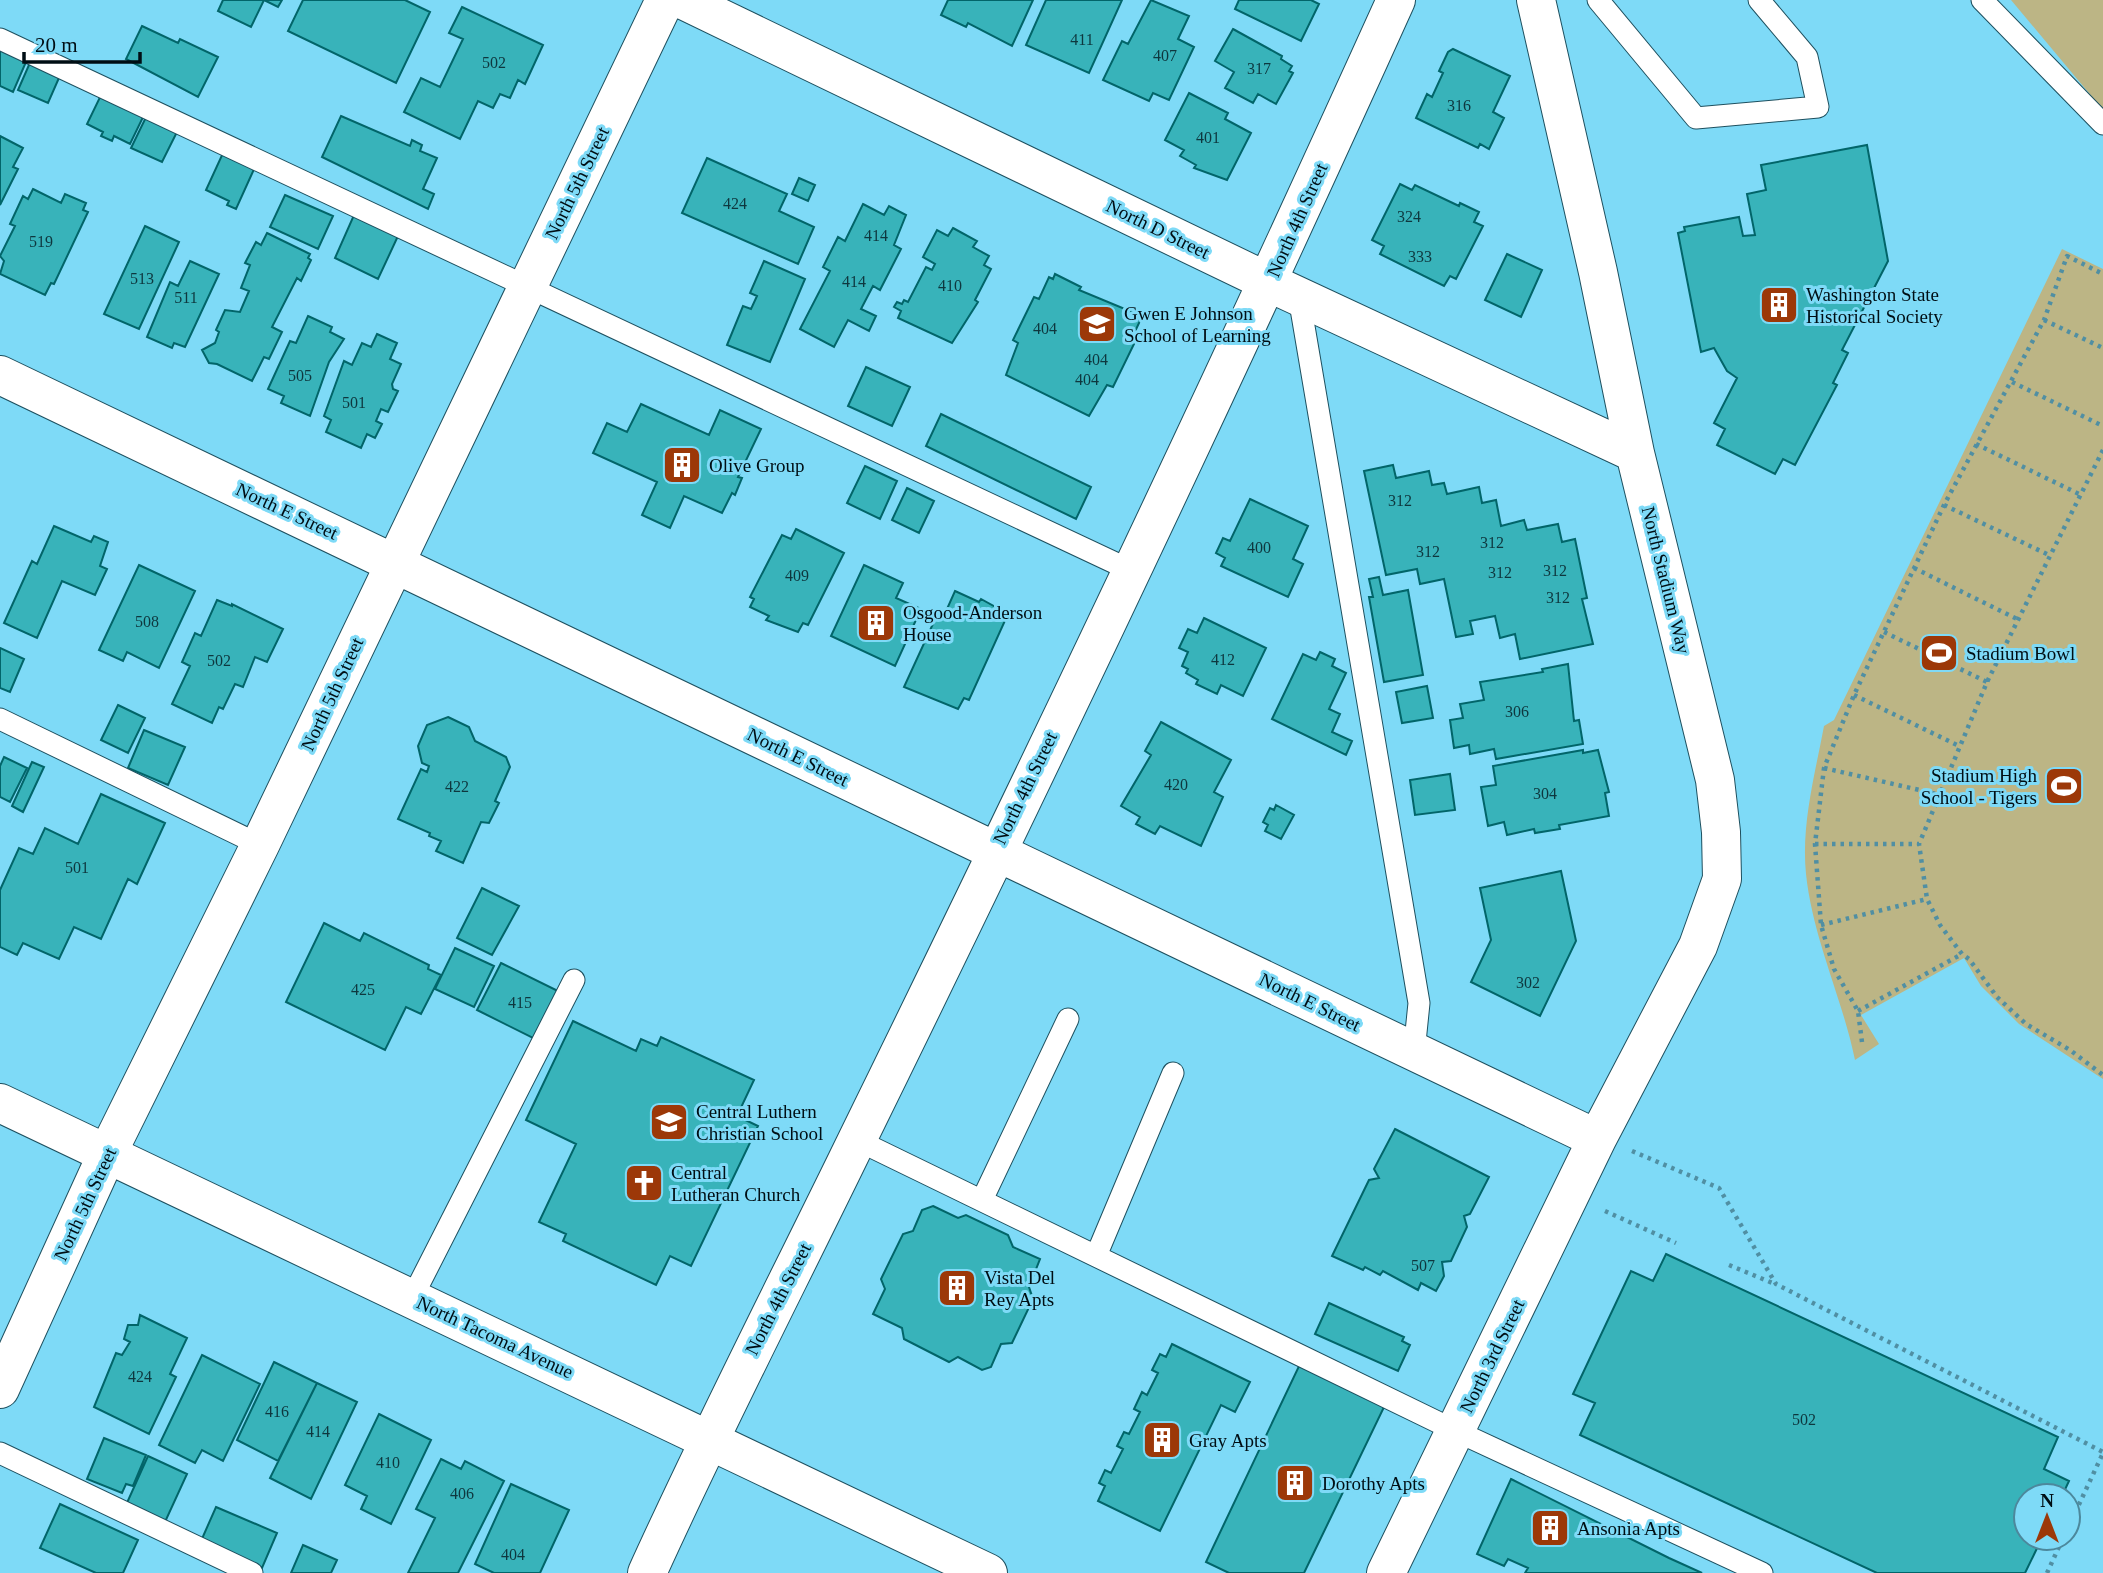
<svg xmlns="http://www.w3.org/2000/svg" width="2103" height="1573" viewBox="0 0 2103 1573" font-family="'Times New Roman',serif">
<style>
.green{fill:#bcb585}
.building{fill:#38b3ba;stroke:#026569;stroke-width:2}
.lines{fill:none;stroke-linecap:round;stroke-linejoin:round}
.lane-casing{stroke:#1e505f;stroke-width:23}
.street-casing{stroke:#1e505f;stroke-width:40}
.secondary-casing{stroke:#1e505f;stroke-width:40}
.path{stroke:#508fa3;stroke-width:4.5;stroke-dasharray:3.5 5;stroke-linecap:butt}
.lane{stroke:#fff;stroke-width:21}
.street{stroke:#fff;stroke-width:38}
.secondary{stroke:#fff;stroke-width:38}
.labels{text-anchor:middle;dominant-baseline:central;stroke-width:6;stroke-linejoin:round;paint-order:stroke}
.number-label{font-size:16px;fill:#0e373e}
.street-label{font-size:19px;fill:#000e14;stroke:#7edaf7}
.poi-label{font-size:19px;fill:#000e14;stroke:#7edaf7;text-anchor:start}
</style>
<rect width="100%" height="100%" fill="#7edaf7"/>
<path class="green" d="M 2011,0 L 2103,0 L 2103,110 Z
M 2062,249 L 2103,269 L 2103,1079 L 2019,1024 L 1981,986 L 1964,958 L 1861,1015 L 1879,1044 L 1855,1060 C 1842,997 1813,939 1806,874 C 1801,825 1815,774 1824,726 L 1834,720 Z"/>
<path class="building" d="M 223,0 L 282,0 L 278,7 L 264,0 L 251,27 L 218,11 Z
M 303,0 L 405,0 L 430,12 L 396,83 L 288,31 Z
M 948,0 L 1033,0 L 1012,46 L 968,23 L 966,27 L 941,15 Z
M 1046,0 L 1122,0 L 1089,73 L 1026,45 Z
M 1151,0 L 1189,16 L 1178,39 L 1194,47 L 1169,100 L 1153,93 L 1149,101 L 1103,80 L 1122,41 L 1128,44 Z
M 1239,0 L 1311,0 L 1319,4 L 1301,41 L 1235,9 Z
M 462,7 L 543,45 L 525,84 L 518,80 L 510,98 L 500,94 L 493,108 L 478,101 L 460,139 L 404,112 L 421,78 L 440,87 L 463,39 L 449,33 Z
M 142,26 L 178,43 L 180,39 L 218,57 L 198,97 L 126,59 Z
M 1233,29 L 1282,56 L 1281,59 L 1292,66 L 1289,71 L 1293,73 L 1276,104 L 1258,94 L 1253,103 L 1225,88 L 1234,72 L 1215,61 Z
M 0,43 L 29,55 L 13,92 L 0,86 Z
M 1453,49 L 1510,76 L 1493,112 L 1504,118 L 1489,149 L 1480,144 L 1478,148 L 1416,118 L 1427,94 L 1432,97 L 1443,73 L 1439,71 L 1448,52 Z
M 32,58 L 62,71 L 48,103 L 18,90 Z
M 103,91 L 146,111 L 130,144 L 114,136 L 112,141 L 101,136 L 103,132 L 87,124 Z
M 1189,93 L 1228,113 L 1225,119 L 1251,133 L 1227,180 L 1194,168 L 1196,165 L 1180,156 L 1184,150 L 1165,140 Z
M 149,111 L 180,126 L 162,162 L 131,148 Z
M 341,116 L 410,146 L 412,140 L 422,145 L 420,151 L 437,158 L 423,189 L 434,194 L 428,209 L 322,157 Z
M 0,136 L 23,148 L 13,167 L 18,169 L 0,205 Z
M 1867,145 L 1888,261 L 1842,350 L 1848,353 L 1833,383 L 1837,385 L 1795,465 L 1783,459 L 1775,474 L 1717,445 L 1725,429 L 1714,423 L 1737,378 L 1727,371 L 1714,348 L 1701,352 L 1678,233 L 1685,231 L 1684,227 L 1739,217 L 1743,236 L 1755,235 L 1747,194 L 1766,190 L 1761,165 Z
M 223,153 L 255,167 L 236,209 L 227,205 L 229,201 L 206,190 Z
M 707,158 L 787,194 L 779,211 L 814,227 L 798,264 L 682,213 Z
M 799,178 L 815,185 L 808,201 L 792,194 Z
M 1400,184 L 1412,190 L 1415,185 L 1459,206 L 1460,203 L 1479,212 L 1474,222 L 1483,226 L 1456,279 L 1450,276 L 1444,286 L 1380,254 L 1384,246 L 1372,240 Z
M 33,189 L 61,203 L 65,194 L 86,203 L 83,210 L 88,212 L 54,284 L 51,283 L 45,295 L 0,274 L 4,261 L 0,256 L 15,226 L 10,224 L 23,196 L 28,199 Z
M 285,195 L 333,216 L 318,249 L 270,227 Z
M 863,204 L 884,215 L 889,206 L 906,215 L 894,245 L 901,249 L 880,290 L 873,286 L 861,309 L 876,316 L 869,331 L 848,320 L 834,347 L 800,329 L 830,271 L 823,267 L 838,237 L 845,241 Z
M 354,215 L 398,236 L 378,279 L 335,258 Z
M 145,226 L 179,242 L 139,329 L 104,314 Z
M 953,228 L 977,241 L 973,247 L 989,256 L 984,265 L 991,269 L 975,300 L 978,302 L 952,343 L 898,318 L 901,311 L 894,307 L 897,302 L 902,304 L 904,300 L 908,302 L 926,267 L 932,270 L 935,264 L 923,257 L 937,230 L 948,236 Z
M 267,233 L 310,254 L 308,258 L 311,260 L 301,281 L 297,278 L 272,327 L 282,332 L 269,359 L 264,357 L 252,381 L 217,364 L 209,363 L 202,350 L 215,343 L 219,332 L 216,330 L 225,310 L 240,312 L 249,291 L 241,288 L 250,265 L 245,263 L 256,242 L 261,245 Z
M 1507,254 L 1542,270 L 1521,317 L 1485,300 Z
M 190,261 L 219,274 L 185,347 L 174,343 L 172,348 L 147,337 L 170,282 L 178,286 Z
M 764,261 L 805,279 L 770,362 L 727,345 L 743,306 L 751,309 L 757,296 L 750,293 Z
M 1055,274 L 1081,287 L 1079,290 L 1137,314 L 1135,318 L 1140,321 L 1130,342 L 1134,344 L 1113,387 L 1107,385 L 1089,416 L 1006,375 L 1018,343 L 1013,340 L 1034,297 L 1039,299 L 1049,277 L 1053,279 Z
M 308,316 L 332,327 L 330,332 L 344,339 L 329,362 L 310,416 L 281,403 L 284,396 L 268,389 L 290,341 L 296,343 Z
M 377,334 L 397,343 L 390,359 L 401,364 L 392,384 L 393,389 L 398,391 L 388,412 L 381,409 L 376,421 L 382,424 L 375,438 L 367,434 L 361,448 L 326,432 L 331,420 L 324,416 L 344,361 L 352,365 L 362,343 L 371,347 Z
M 866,367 L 910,387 L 892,426 L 848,406 Z
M 641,404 L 709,435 L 720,410 L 761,429 L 738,477 L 742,478 L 735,495 L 732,493 L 722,513 L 684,496 L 670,528 L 642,515 L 657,482 L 593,453 L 607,423 L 627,432 Z
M 941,414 L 1091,487 L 1076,519 L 926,446 Z
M 1393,465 L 1396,478 L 1429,471 L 1432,485 L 1444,483 L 1447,494 L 1479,487 L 1482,503 L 1496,500 L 1501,526 L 1524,520 L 1527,530 L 1558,524 L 1562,542 L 1575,539 L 1587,598 L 1582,599 L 1593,644 L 1520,659 L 1515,634 L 1500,638 L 1495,616 L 1470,621 L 1473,634 L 1456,637 L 1444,579 L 1420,584 L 1417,569 L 1386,575 L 1364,471 Z
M 865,466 L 897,481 L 880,519 L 847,503 Z
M 907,488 L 934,501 L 919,533 L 892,520 Z
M 1250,499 L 1308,526 L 1293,559 L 1303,564 L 1288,597 L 1221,566 L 1225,558 L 1216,553 L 1223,538 L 1230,541 Z
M 54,526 L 91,542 L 94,536 L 108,542 L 100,566 L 107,569 L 95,595 L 62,581 L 37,638 L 4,623 L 32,561 L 37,564 Z
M 796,529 L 844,553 L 808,625 L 803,623 L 798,632 L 766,620 L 769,616 L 750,607 L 754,599 L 750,597 L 782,535 L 791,539 Z
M 139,565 L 195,591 L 159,668 L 127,652 L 123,661 L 99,650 Z
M 864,565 L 903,583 L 896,598 L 921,609 L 895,666 L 831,636 Z
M 1379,577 L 1383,595 L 1408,590 L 1423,675 L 1384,682 L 1369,597 L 1373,597 L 1369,579 Z
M 955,591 L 979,602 L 981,599 L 1008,614 L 969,700 L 964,698 L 958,709 L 904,687 L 937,615 L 943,618 Z
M 217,600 L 232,606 L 232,604 L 283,629 L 267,662 L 255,657 L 243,687 L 235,684 L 223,709 L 219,707 L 212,723 L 172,704 L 190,666 L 182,662 L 195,633 L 201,636 Z
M 1204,618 L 1266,648 L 1243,696 L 1221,685 L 1217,694 L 1196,684 L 1198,680 L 1186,673 L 1188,669 L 1182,666 L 1188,652 L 1179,648 L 1188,629 L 1197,633 Z
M 0,648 L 24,659 L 10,692 L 0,688 Z
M 1320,652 L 1335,659 L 1332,666 L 1346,673 L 1329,709 L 1340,714 L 1332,732 L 1352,741 L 1346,755 L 1272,719 L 1303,654 L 1316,660 Z
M 1568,664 L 1574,721 L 1579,720 L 1583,744 L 1496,759 L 1494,749 L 1470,754 L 1469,745 L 1454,748 L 1450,720 L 1463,718 L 1460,704 L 1484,700 L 1480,682 L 1543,672 L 1542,669 Z
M 1427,686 L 1433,718 L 1402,723 L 1396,692 Z
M 118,705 L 145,718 L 128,753 L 101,740 Z
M 448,717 L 469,727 L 475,741 L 506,757 L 510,767 L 495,801 L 499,803 L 489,823 L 481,822 L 463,863 L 436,851 L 441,841 L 429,836 L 430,833 L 398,819 L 421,769 L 427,772 L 429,766 L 422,763 L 418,746 L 427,725 Z
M 1161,722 L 1231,760 L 1214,792 L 1223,797 L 1201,846 L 1160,826 L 1155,834 L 1136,824 L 1140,817 L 1121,806 L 1151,755 L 1145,751 Z
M 144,730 L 185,747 L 168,785 L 128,768 Z
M 1583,750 L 1583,753 L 1598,750 L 1609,792 L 1605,793 L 1609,816 L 1559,825 L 1560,829 L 1535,833 L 1534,829 L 1507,835 L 1504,822 L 1488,826 L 1481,787 L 1496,785 L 1493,766 Z
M 4,757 L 27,768 L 10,802 L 0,797 L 0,766 Z
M 32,762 L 44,767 L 23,812 L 12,806 Z
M 1450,774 L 1455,810 L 1415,815 L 1410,780 Z
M 101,794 L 165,823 L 137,884 L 128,879 L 101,939 L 74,927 L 59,959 L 23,943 L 17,955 L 0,947 L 0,890 L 19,848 L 33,854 L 45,828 L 78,844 Z
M 1276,805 L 1294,815 L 1281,839 L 1265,831 L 1268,825 L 1263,822 L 1270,808 L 1274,810 Z
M 1561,871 L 1576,941 L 1540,1016 L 1471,982 L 1491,940 L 1480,888 Z
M 482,888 L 519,906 L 492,955 L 457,938 Z
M 324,923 L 360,941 L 364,933 L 429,965 L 428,969 L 441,975 L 421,1014 L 406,1007 L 385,1050 L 286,1002 Z
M 455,948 L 494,966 L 474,1007 L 435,989 Z
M 501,963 L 562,993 L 539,1041 L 477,1010 Z
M 573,1021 L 636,1051 L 641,1039 L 657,1046 L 661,1037 L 754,1080 L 737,1116 L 758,1126 L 691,1266 L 670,1256 L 656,1285 L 563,1241 L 566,1234 L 539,1222 L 576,1144 L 526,1120 Z
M 1395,1129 L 1489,1177 L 1470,1214 L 1464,1216 L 1467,1227 L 1451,1261 L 1442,1262 L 1444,1276 L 1436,1291 L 1421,1283 L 1418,1290 L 1383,1271 L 1380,1275 L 1365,1267 L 1363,1270 L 1332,1256 L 1369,1180 L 1379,1178 L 1374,1169 Z
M 933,1206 L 958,1218 L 966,1215 L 1008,1235 L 1013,1247 L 1040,1259 L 1029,1287 L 1033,1299 L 1012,1343 L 1001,1344 L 991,1367 L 982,1370 L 958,1357 L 949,1362 L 904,1339 L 902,1328 L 873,1314 L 885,1289 L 881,1279 L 903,1234 L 913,1231 L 922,1210 Z
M 1666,1254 L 2058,1437 L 2044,1469 L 2069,1481 L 2062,1496 L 2026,1496 L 2026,1538 L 2042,1538 L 2025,1573 L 1877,1573 L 1580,1435 L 1595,1403 L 1573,1394 L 1631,1271 L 1653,1281 Z
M 1329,1303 L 1404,1337 L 1402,1341 L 1410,1345 L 1398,1371 L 1315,1334 Z
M 140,1315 L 187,1338 L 170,1374 L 176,1377 L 149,1434 L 94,1407 L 116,1353 L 122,1355 L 130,1342 L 124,1339 L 128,1325 L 138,1325 Z
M 1172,1344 L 1250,1382 L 1235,1412 L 1221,1405 L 1160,1531 L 1098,1501 L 1105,1486 L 1099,1483 L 1105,1470 L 1111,1473 L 1123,1449 L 1117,1446 L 1124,1432 L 1129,1434 L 1140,1412 L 1134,1409 L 1142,1392 L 1147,1395 L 1158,1373 L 1152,1370 L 1160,1354 L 1166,1357 Z
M 202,1355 L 260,1384 L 223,1461 L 202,1450 L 195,1463 L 159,1445 Z
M 274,1362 L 317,1383 L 278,1461 L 237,1440 Z
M 1300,1364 L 1385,1405 L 1304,1573 L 1229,1573 L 1206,1562 Z
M 317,1383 L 357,1402 L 311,1499 L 270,1478 Z
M 379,1414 L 431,1440 L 391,1524 L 361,1509 L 367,1496 L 345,1485 Z
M 104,1438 L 146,1455 L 133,1486 L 126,1484 L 122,1493 L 87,1479 Z
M 148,1456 L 187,1474 L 165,1522 L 126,1505 Z
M 441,1459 L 461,1469 L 465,1461 L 504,1481 L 458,1573 L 408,1573 L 435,1518 L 416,1509 Z
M 1511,1479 L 1669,1558 L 1702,1573 L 1525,1573 L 1528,1568 L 1508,1559 L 1504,1566 L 1477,1554 Z
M 511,1484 L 569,1510 L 540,1573 L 494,1573 L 475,1564 Z
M 60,1504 L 138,1540 L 123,1573 L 96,1573 L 40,1548 Z
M 216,1507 L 277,1533 L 262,1568 L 201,1541 Z
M 303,1545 L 337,1560 L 331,1573 L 291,1573 Z"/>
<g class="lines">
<g class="lane-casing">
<path id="lane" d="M 1598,0 L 1696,118 L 1818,107 L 1807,57 L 1759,0
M 1982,0 L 2103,124
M 0,39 L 1130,570
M 1299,297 L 1419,1003 L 1414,1052
M 0,719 L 260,845
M 857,1140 L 1456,1431 L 1762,1573
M 982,1200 L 1068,1019
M 1096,1256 L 1173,1073
M 412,1298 L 574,980
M 0,1453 L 252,1573"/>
</g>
<g class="street-casing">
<path id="street" d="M 683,0 L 1268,282 L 1635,453
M 0,375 L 1597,1139
M 0,1389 L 107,1154 L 260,845 L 665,0
M 647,1573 C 713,1427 787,1284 857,1140 C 1042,763 1223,383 1396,0
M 1386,1573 L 1597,1139 L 1698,946 L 1722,879 L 1721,832 L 1715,780 L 1635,453 L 1598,272 L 1536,0"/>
</g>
<g class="secondary-casing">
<path id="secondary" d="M 0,1103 L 988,1573"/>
</g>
<path class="path" d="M 2044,320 L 2103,348
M 2012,382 L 2103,426
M 1976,444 L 2079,494
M 2103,450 L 1987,682 L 1919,844 L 1927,899 L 1940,925 L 1962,954 L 1969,959 L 1997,997 L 2026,1024 L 2070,1050 L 2103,1075
M 1944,505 L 2051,556
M 1914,568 L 2019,620
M 1884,632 L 1987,682
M 1854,695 L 1959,746
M 1824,768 L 1941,795
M 1815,844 L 1919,844
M 1821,925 L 1927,899
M 1858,1011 L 1962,954
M 1862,1042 L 1858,1011 L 1834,969 L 1821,925 L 1815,844 L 1824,768 L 1854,695 L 1944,505 L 2044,320 L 2067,256 L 2103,274
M 1632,1151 L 1719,1188 L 1776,1284 L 2103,1452
M 1605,1211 L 1676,1243
M 1729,1265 L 1775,1284
M 2068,1528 L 2103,1453
M 2047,1573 L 2063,1538"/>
<use href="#lane" class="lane"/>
<use href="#street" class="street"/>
<use href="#secondary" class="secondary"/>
</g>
<defs>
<g id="building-square" transform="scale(2.0125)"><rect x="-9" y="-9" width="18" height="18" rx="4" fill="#9c3808" stroke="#7edaf7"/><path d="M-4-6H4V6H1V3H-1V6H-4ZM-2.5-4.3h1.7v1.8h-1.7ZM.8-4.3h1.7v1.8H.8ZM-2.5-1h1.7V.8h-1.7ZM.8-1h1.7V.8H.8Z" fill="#fff"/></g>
<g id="school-square" transform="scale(2.0125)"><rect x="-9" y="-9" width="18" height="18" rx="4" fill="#9c3808" stroke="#7edaf7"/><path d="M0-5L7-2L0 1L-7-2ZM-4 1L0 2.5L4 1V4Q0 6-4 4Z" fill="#fff"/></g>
<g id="stadium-square" transform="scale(2.0125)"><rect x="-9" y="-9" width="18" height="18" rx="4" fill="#9c3808" stroke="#7edaf7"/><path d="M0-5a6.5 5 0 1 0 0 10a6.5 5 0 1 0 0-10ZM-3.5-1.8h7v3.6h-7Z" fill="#fff"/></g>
<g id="church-square" transform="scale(2.0125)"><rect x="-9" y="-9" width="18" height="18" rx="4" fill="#9c3808" stroke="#7edaf7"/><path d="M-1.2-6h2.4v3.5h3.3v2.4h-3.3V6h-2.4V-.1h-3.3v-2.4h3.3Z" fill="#fff"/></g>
</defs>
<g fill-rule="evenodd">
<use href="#building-square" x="1779" y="305"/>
<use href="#school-square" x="1097" y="324"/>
<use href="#building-square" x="682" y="465"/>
<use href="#building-square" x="876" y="623"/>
<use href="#stadium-square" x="1939" y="653"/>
<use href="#stadium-square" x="2064" y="786"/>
<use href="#school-square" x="669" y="1122"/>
<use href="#church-square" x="644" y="1183"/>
<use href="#building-square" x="957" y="1288"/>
<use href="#building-square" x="1162" y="1440"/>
<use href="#building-square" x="1295" y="1483"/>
<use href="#building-square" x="1550" y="1528"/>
</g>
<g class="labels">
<g class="number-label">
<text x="1082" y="39">411</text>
<text x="1165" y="55">407</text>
<text x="494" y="62">502</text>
<text x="1259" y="68">317</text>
<text x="1459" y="105">316</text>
<text x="1208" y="137">401</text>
<text x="735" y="203">424</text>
<text x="1409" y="216">324</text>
<text x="876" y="235">414</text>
<text x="41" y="241">519</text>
<text x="1420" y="256">333</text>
<text x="142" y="278">513</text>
<text x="854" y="281">414</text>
<text x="950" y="285">410</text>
<text x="186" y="297">511</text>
<text x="1045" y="328">404</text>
<text x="1096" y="359">404</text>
<text x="300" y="375">505</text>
<text x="1087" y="379">404</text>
<text x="354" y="402">501</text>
<text x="1400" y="500">312</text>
<text x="1492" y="542">312</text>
<text x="1259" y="547">400</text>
<text x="1428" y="551">312</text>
<text x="1555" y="570">312</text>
<text x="1500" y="572">312</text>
<text x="797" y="575">409</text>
<text x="1558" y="597">312</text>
<text x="147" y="621">508</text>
<text x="1223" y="659">412</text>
<text x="219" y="660">502</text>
<text x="1517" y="711">306</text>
<text x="1176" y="784">420</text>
<text x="457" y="786">422</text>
<text x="1545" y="793">304</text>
<text x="77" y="867">501</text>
<text x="1528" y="982">302</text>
<text x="363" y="989">425</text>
<text x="520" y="1002">415</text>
<text x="1423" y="1265">507</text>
<text x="140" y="1376">424</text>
<text x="277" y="1411">416</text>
<text x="1804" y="1419">502</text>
<text x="318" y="1431">414</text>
<text x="388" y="1462">410</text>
<text x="462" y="1493">406</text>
<text x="513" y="1554">404</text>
</g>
<g class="street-label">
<text transform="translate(577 183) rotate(-64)">North 5th Street</text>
<text transform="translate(1297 220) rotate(-66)">North 4th Street</text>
<text transform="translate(1158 229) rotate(26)">North D Street</text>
<text transform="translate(287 511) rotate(25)">North E Street</text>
<text transform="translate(1666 580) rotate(76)">North Stadium Way</text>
<text transform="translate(332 694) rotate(-65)">North 5th Street</text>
<text transform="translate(798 757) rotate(26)">North E Street</text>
<text transform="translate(1025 788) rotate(-64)">North 4th Street</text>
<text transform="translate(1310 1002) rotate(26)">North E Street</text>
<text transform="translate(85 1204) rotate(-65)">North 5th Street</text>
<text transform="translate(778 1299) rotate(-63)">North 4th Street</text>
<text transform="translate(495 1337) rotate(25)">North Tacoma Avenue</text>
<text transform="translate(1492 1356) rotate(-64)">North 3rd Street</text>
</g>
<g class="poi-label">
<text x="1806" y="294">Washington State<tspan x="1806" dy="22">Historical Society</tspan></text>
<text x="1124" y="313">Gwen E Johnson<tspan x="1124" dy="22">School of Learning</tspan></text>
<text x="709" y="465">Olive Group</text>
<text x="903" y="612">Osgood-Anderson<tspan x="903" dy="22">House</tspan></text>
<text x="1966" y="653">Stadium Bowl</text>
<text x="2037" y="775" text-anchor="end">Stadium High<tspan x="2037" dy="22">School - Tigers</tspan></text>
<text x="696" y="1111">Central Luthern<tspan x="696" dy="22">Christian School</tspan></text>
<text x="671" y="1172">Central<tspan x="671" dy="22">Lutheran Church</tspan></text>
<text x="984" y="1277">Vista Del<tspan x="984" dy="22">Rey Apts</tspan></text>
<text x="1189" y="1440">Gray Apts</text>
<text x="1322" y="1483">Dorothy Apts</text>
<text x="1577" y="1528">Ansonia Apts</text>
</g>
</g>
<g transform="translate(2047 1517)"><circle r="33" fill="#7edaf7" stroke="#4c889c" stroke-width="2"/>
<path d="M0-5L12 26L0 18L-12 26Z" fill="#9c3808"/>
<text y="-10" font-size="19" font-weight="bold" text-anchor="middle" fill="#000e14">N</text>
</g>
<path d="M24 52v10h116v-10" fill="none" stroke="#000e14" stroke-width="3.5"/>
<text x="35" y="52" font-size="21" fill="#000e14" stroke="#7edaf7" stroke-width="5" paint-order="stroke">20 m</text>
</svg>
